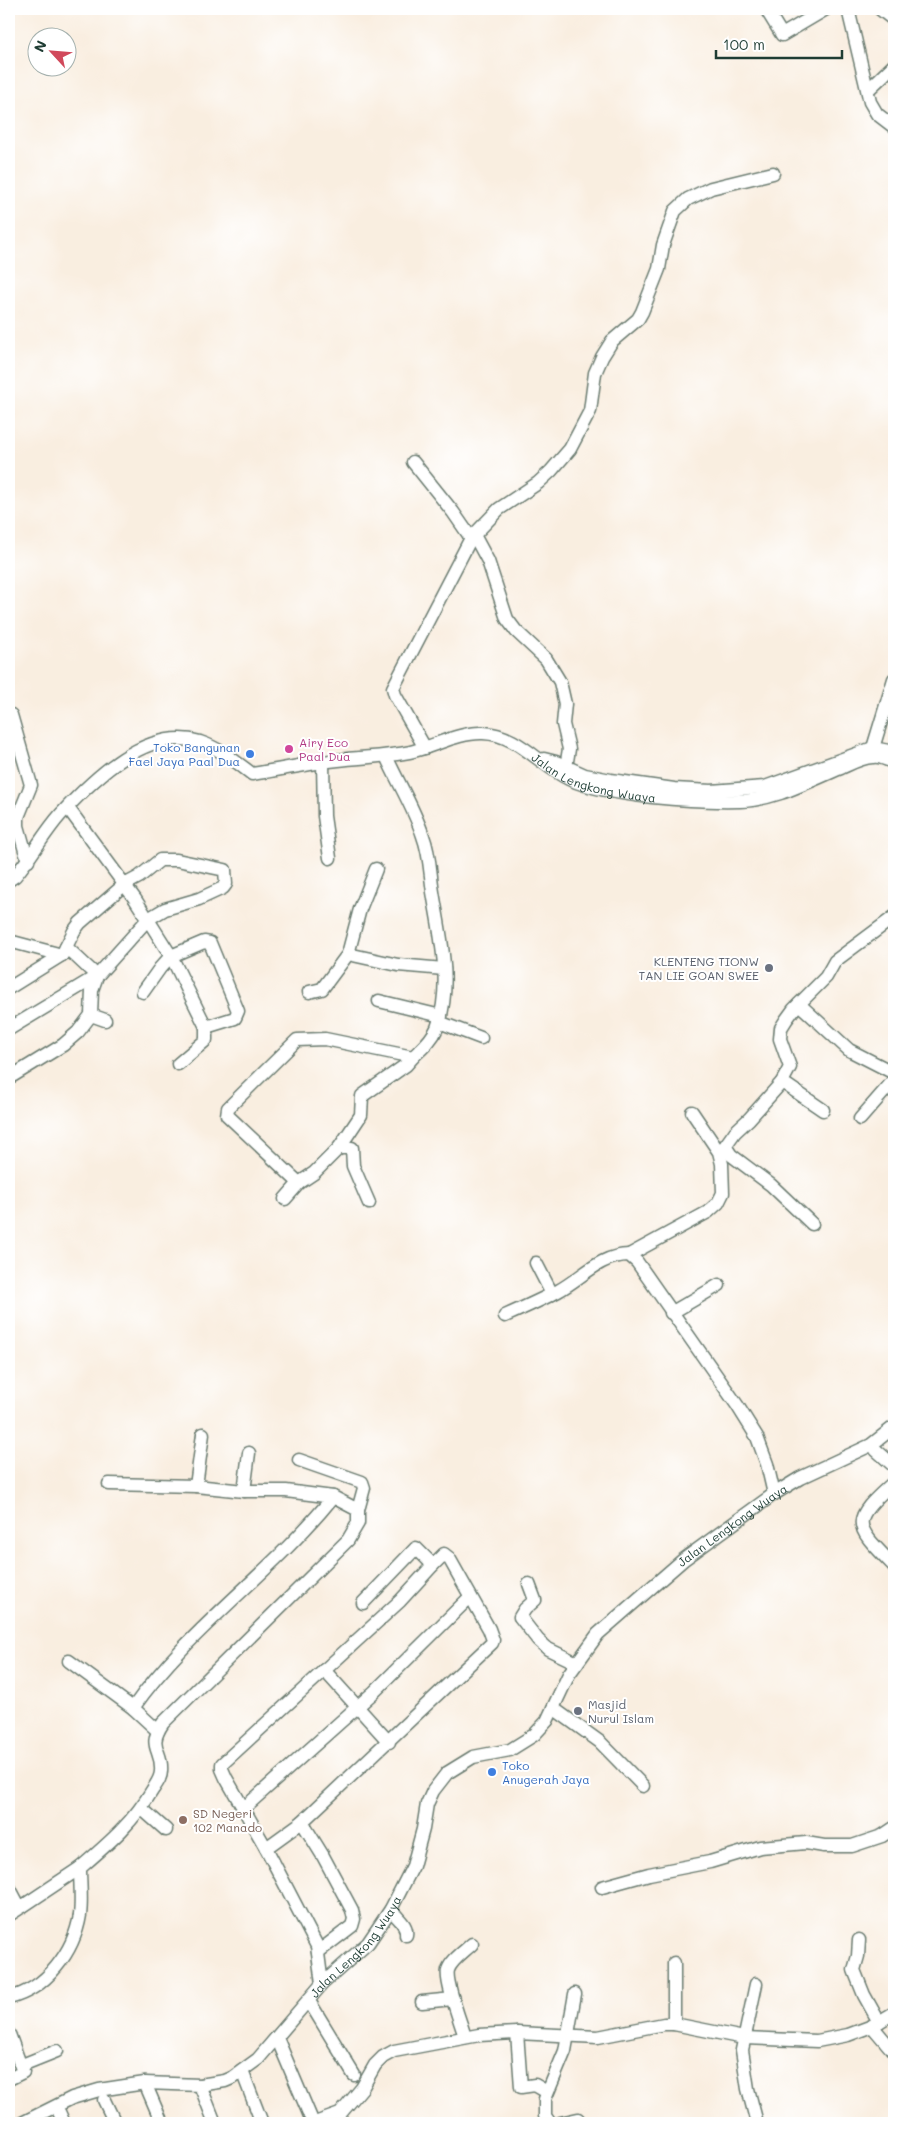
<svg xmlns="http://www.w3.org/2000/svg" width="903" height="2132" viewBox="0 0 903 2132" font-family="Mali,sans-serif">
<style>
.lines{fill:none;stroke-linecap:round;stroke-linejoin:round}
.minor-casing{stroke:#6b7b70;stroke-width:15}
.minor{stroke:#fff;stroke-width:12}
.hotel-dot{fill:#d1479c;stroke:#fff;stroke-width:2}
.shop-dot{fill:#3f7fe0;stroke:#fff;stroke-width:2}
.worship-dot{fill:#6b7280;stroke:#fff;stroke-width:2}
.education-dot{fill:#8d6e63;stroke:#fff;stroke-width:2}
.labels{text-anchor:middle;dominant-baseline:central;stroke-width:4;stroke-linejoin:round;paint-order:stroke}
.hotel-label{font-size:12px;fill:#b23c85;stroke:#fff;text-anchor:start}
.shop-label{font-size:12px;fill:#366cbe;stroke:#fff;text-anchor:end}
.street-label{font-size:12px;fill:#1f3d34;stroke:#fff}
.worship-label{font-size:12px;fill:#5b616d;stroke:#fff;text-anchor:end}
.education-label{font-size:12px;fill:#785e54;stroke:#fff;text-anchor:start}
</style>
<rect width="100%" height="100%" fill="#fff"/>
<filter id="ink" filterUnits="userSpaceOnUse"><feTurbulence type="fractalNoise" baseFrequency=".02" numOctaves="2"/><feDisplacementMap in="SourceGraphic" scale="10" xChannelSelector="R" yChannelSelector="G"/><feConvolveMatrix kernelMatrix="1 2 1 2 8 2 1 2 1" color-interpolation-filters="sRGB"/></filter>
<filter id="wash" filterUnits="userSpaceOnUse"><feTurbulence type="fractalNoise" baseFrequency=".0096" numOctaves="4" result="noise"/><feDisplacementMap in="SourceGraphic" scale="20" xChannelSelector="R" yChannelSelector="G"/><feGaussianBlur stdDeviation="1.12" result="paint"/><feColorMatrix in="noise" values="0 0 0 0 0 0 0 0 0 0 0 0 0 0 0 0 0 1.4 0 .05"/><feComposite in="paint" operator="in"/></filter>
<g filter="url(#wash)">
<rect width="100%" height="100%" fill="#f9eee0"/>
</g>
<g filter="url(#ink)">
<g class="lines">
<g class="minor-casing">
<g id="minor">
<path d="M 766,9 L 782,35 L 826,9"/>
<path d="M 848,9 L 870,102 L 877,114 L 894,127"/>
<path d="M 880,9 L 894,20"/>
<path d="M 868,90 L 894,65"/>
<path d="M 413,462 L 453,512 L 471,538"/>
<path d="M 474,535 L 488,561 L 507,619 L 516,631 L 546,659 L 560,682 L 565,704 L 563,724 L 569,749 L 566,767"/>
<path d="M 11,715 L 31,785 L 18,817 L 18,826 L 28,861"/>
<path d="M 425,748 L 395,695 L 393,688 L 471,538 L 499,509 L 538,483 L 551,471 L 570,449 L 590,411 L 595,373 L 602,357 L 612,341 L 638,319 L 642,312 L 659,269 L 663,245 L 675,211 L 688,199 L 711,188 L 773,173"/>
<path d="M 873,748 L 894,679"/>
<path d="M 544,759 L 556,762 L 585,775 L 611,780 L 674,789 L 711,791 L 765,787 L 873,748 L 894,752"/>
<path d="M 323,762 L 324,816 L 330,858"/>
<path d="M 68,808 L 135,899 L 171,956 L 206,1027 L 206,1040 L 178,1064"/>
<path id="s1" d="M 9,880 L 15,876 C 32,856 44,833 61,814 C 94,778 147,726 200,742 C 221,749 236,762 252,774 C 281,770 309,763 338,760 C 362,757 386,757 410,752 C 433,747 459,732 483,733 C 518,734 539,765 569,779 C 609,797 695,802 740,801 C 775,800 809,781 841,768 C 850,764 862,757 873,757 C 880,756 888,760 894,763"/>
<path d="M 9,941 L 62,955"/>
<path d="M 348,954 L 398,965 L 444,969"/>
<path d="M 9,988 L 62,955 L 74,931 L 80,923 L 124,885 L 139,877 L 160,860 L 177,860 L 225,870 L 226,884 L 223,888 L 199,899 L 165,909 L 148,919 L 97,976 L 92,990 L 91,1015 L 78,1032 L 63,1045 L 9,1078"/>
<path d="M 143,992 L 160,968 L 171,956 L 204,942 L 210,943 L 238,1011 L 235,1018 L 206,1027"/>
<path d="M 309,992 L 322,989 L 348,954 L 360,909 L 376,869"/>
<path d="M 379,1001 L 441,1016"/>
<path d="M 799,1004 L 849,1050 L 894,1073"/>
<path d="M 91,1015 L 105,1020"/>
<path d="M 439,1022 L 481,1038"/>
<path d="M 9,1029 L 97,976 L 66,947"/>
<path d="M 782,1082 L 749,1119 L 735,1132 L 725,1146 L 731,1155 L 771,1185 L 812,1224"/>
<path d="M 823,1110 L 782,1082 L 790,1067 L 780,1039 L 781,1028 L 786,1020 L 794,1009 L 826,977 L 835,961 L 894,917"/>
<path d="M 860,1119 L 894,1080"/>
<path d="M 299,1183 L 314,1173 L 339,1148"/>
<path d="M 285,1199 L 299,1183 L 227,1115 L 228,1108 L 297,1040 L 325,1039 L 413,1057 C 422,1048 432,1040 437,1028 C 453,985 440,935 433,892 C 430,873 430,854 423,836 C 414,808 398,783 386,756"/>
<path d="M 369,1203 L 353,1166 L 352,1148 L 339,1148 L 361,1115 L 362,1096 L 406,1065 L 413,1057"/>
<path d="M 629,1255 L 708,1212 L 718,1203 L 723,1193 L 722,1164 L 719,1152 L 692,1112"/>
<path d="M 536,1263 L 552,1294"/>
<path d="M 671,1313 L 719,1285"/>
<path d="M 505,1316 C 523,1308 541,1300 558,1291 C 582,1278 600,1255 629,1255 L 637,1262 L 737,1405 L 757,1437 L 767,1464 L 774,1494"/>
<path d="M 876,1450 L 894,1466"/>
<path d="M 299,1460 L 362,1482 L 364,1488 L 358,1510"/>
<path d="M 894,1482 C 849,1522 853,1524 894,1566"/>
<path d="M 196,1486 L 203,1434"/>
<path d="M 244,1491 L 249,1453"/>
<path d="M 529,1584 L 535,1600 L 525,1609 L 520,1617 L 538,1640 L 548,1649 L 577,1663"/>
<path d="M 69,1661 L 133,1708 L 158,1731"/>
<path d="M 324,1670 L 389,1742"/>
<path d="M 133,1708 C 189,1628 272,1573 333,1497"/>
<path d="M 553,1708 L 600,1742 L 643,1786"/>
<path d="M 141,1808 L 166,1830"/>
<path d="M 244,1808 L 374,1692 L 470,1597"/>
<path d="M 302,1822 L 323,1856 L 352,1910 L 354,1919 L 352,1926 L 318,1952"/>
<path d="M 266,1848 L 226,1778 L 222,1769 L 222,1764 L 400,1601 L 433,1565 L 416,1548 L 363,1603"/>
<path d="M 9,1887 L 18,1904 L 23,1906 L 80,1868"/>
<path d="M 602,1887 L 649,1874 L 710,1862 L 760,1847 L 806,1843 L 824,1846 L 852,1846 L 882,1836 L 894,1828"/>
<path d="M 391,1909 C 396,1918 408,1924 406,1935"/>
<path d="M 9,1915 L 23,1906"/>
<path d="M 859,1940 L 858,1956 L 854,1970 L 864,1995 L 879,2022"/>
<path d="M 674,1963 L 674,2024"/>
<path d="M 322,1984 L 317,1946 L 266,1848 L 302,1822 L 492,1643 L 493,1640 L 489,1629 L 449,1558 L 444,1554 L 433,1565"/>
<path d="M 756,1984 L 742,2050 L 748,2089 L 757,2123"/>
<path d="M 9,1998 C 46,1989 74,1952 80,1915 C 82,1900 80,1883 80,1868 C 109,1843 133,1823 153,1789 C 157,1783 161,1778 161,1771 C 163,1749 146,1748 163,1723 L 348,1540 L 358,1523 L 358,1510 L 333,1497 L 286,1491 L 244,1491 L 196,1486 L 109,1484"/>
<path d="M 309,2001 L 354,2075"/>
<path d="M 422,2002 L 453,1999"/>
<path d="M 872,2026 L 894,2052"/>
<path d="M 517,2033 L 521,2087 L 535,2085 L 547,2092"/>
<path d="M 9,2034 L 23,2072 L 9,2079"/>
<path d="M 465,2037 C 461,2023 445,1982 448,1970 C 451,1960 465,1951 472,1944"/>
<path d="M 277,2038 L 313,2123"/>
<path d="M 22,2065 L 57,2051"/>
<path d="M 242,2071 L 262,2123"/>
<path d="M 145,2083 L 162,2123"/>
<path d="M 200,2085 L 215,2123"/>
<path d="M 104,2100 L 115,2123"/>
<path d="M 59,2112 L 64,2123"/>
<path id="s2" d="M 22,2123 L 72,2098 L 99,2090 L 145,2083 L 200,2085 L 225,2081 L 232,2078 L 258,2059 L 322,1984 L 368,1943 L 391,1909 L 413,1866 L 423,1829 L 427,1804 L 433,1791 L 447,1773 L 473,1757 L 510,1750 L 534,1735 L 547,1721 L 569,1674 L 598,1634 L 683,1560 L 774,1494 L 800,1478 L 871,1445 L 894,1427"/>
<path d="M 315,2123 L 340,2114 L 362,2088 L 375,2065 L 383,2057 L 394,2051 L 479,2035 L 517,2033 L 598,2037 L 664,2024 L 674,2024 L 744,2038 L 817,2041 L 848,2035 L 872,2026 L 894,2013"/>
<path d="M 550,2123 L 545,2116 L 545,2099 L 565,2051 L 575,1994"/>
<path d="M 560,2123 L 578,2119"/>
</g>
</g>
<use href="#minor" class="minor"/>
</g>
</g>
<circle class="hotel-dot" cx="289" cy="749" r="5"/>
<g class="shop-dot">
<circle cx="250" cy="754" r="5"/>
<circle cx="492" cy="1772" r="5"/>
</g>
<g class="worship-dot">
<circle cx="769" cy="968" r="5"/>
<circle cx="578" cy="1711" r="5"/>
</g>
<circle class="education-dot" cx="183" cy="1820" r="5"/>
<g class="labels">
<g class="hotel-label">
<text x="299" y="742">Airy Eco<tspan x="299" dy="14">Paal Dua</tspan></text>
</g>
<g class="shop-label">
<text x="240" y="747">Toko Bangunan<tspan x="240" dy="14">Fael Jaya Paal Dua</tspan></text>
<text x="502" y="1765" text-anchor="start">Toko<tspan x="502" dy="14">Anugerah Jaya</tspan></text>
</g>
<g class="street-label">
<text stroke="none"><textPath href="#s1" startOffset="668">Jalan Lengkong Wuaya</textPath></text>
<text stroke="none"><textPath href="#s2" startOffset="991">Jalan Lengkong Wuaya</textPath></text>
<text stroke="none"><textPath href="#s2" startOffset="400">Jalan Lengkong Wuaya</textPath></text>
</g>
<g class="worship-label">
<text x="759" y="961">KLENTENG TIONW<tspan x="759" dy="14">TAN LIE GOAN SWEE</tspan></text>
<text x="588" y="1704" text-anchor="start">Masjid<tspan x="588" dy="14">Nurul Islam</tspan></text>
</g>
<g class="education-label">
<text x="193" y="1813">SD Negeri<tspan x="193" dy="14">102 Manado</tspan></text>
</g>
</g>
<rect width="903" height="2132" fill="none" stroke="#fff" stroke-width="30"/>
<g transform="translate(52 52) rotate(296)"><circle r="24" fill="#ffffff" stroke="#a5b1ae"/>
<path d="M0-4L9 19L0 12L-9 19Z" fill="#d1495b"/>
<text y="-8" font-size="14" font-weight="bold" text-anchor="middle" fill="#1f3d34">N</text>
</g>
<path d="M716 50v8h126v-8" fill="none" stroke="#1f3d34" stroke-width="2.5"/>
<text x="723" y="50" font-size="15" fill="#1f3d34" stroke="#ffffff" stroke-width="4" paint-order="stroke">100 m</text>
</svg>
